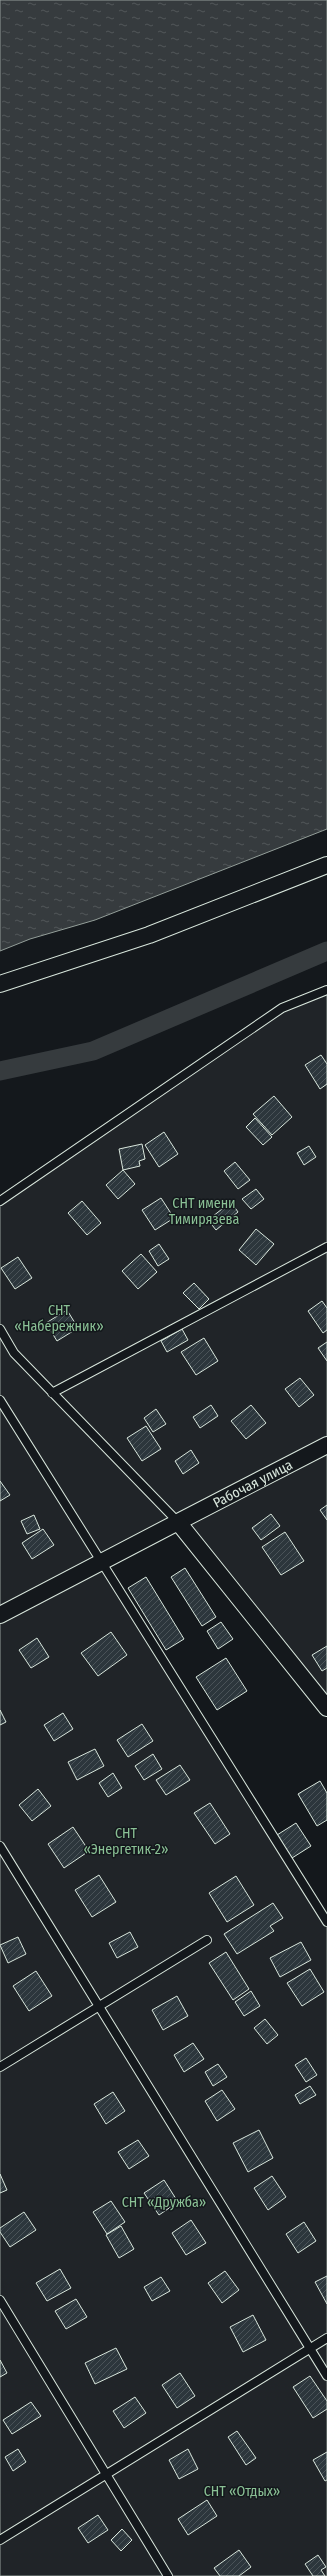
<svg xmlns="http://www.w3.org/2000/svg" width="327" height="2576" viewBox="0 0 327 2576" font-family="'Fira Sans Condensed',sans-serif">
<style>
.green{fill:#202428;stroke:#939e99}
.water{fill:url(#water-ripples);stroke:#939e99}
.lines{fill:none;stroke-linecap:round;stroke-linejoin:round}
.canal{stroke:#363b3e;stroke-width:19}
.building{fill:url(#building-hatch);stroke:#d8e6dc}
.lane-casing{stroke:#d8e6dc;stroke-width:10}
.street-casing{stroke:#d8e6dc;stroke-width:18}
.lane{stroke:#14181c;stroke-width:8}
.street{stroke:#14181c;stroke-width:16}
.labels{text-anchor:middle;dominant-baseline:central;stroke-width:3;stroke-linejoin:round;paint-order:stroke}
.park-label{font-size:14px;fill:#8ac095;stroke:#14181c}
.street-label{font-size:14px;fill:#d8e6dc;stroke:#14181c}
</style>
<defs>
<pattern id="water-ripples" width="26" height="14" patternUnits="userSpaceOnUse"><rect width="26" height="14" fill="#363b3e"/><path d="M2 4q2-2 4 0t4 0M15 11q2-2 4 0t4 0" fill="none" stroke="#525759"/></pattern>
<pattern id="building-hatch" width="6" height="6" patternUnits="userSpaceOnUse"><rect width="6" height="6" fill="#2c363c"/><path d="M-1 1l2-2M0 6l6-6M5 7l2-2" fill="none" stroke="#4a5358"/></pattern>
</defs>
<rect width="100%" height="100%" fill="#14181c"/>
<path class="green" d="M 327,990 L 327,1708 L 179,1522 L 102,1562 L 327,1922 L 327,2576 L 0,2576 L 0,1201 L 282,1008 Z"/>
<path class="water" d="M 0,0 L 327,0 L 327,829 L 95,920 L 30,939 L 0,951 Z"/>
<g class="lines">
<path class="canal" d="M 0,1071 L 93,1051 L 327,951"/>
</g>
<path class="building" d="M 321,1055 L 327,1064 L 327,1084 L 320,1089 L 305,1065 Z
M 274,1096 L 292,1117 L 272,1135 L 253,1114 Z
M 255,1118 L 272,1137 L 263,1145 L 246,1127 Z
M 164,1132 L 178,1154 L 159,1167 L 145,1145 Z
M 142,1144 L 145,1159 L 139,1161 L 140,1166 L 123,1170 L 119,1149 Z
M 309,1146 L 316,1157 L 304,1165 L 297,1153 Z
M 235,1162 L 250,1180 L 238,1189 L 224,1171 Z
M 123,1170 L 135,1184 L 118,1199 L 106,1185 Z
M 256,1189 L 264,1199 L 251,1209 L 242,1199 Z
M 161,1198 L 174,1218 L 155,1230 L 142,1210 Z
M 82,1201 L 101,1223 L 87,1235 L 68,1213 Z
M 231,1202 L 238,1212 L 216,1230 L 208,1220 Z
M 256,1229 L 274,1244 L 256,1265 L 239,1250 Z
M 159,1244 L 169,1259 L 158,1266 L 149,1251 Z
M 141,1254 L 157,1272 L 138,1289 L 122,1271 Z
M 18,1257 L 32,1278 L 15,1289 L 1,1268 Z
M 194,1283 L 209,1299 L 199,1309 L 183,1293 Z
M 322,1301 L 327,1308 L 327,1330 L 323,1333 L 308,1311 Z
M 67,1310 L 78,1328 L 57,1341 L 46,1323 Z
M 182,1329 L 188,1340 L 167,1352 L 161,1341 Z
M 204,1338 L 218,1361 L 196,1375 L 181,1352 Z
M 327,1342 L 327,1361 L 318,1348 Z
M 300,1378 L 314,1395 L 299,1407 L 285,1389 Z
M 211,1405 L 218,1416 L 200,1428 L 193,1417 Z
M 251,1405 L 266,1423 L 246,1439 L 231,1421 Z
M 156,1409 L 166,1424 L 153,1432 L 144,1418 Z
M 146,1426 L 161,1449 L 142,1461 L 127,1438 Z
M 191,1450 L 199,1463 L 183,1474 L 175,1461 Z
M 0,1481 L 10,1495 L 0,1501 Z
M 327,1505 L 327,1520 L 320,1510 Z
M 271,1514 L 280,1526 L 261,1540 L 252,1528 Z
M 34,1515 L 40,1529 L 27,1534 L 21,1521 Z
M 43,1529 L 54,1545 L 32,1559 L 22,1543 Z
M 285,1532 L 304,1561 L 281,1575 L 262,1547 Z
M 185,1568 L 216,1617 L 202,1626 L 171,1577 Z
M 146,1577 L 184,1639 L 166,1650 L 128,1588 Z
M 221,1622 L 233,1639 L 218,1649 L 207,1631 Z
M 111,1632 L 127,1655 L 98,1676 L 81,1653 Z
M 37,1638 L 49,1657 L 31,1668 L 19,1650 Z
M 327,1646 L 327,1668 L 322,1671 L 312,1655 Z
M 226,1658 L 247,1691 L 217,1710 L 196,1677 Z
M 0,1710 L 6,1722 L 0,1725 Z
M 63,1713 L 73,1729 L 54,1741 L 44,1725 Z
M 142,1724 L 153,1741 L 128,1757 L 117,1740 Z
M 95,1749 L 104,1766 L 77,1780 L 68,1762 Z
M 153,1754 L 162,1769 L 144,1780 L 135,1766 Z
M 180,1765 L 190,1780 L 166,1795 L 156,1780 Z
M 113,1773 L 122,1788 L 108,1797 L 99,1783 Z
M 320,1781 L 327,1793 L 327,1820 L 317,1826 L 298,1794 Z
M 38,1789 L 51,1806 L 32,1821 L 19,1805 Z
M 210,1803 L 230,1834 L 215,1844 L 194,1813 Z
M 296,1823 L 311,1846 L 292,1858 L 277,1835 Z
M 73,1827 L 89,1851 L 64,1868 L 48,1844 Z
M 99,1875 L 116,1902 L 92,1917 L 75,1890 Z
M 236,1876 L 254,1905 L 227,1922 L 209,1893 Z
M 273,1903 L 283,1918 L 270,1926 L 274,1931 L 237,1954 L 224,1934 Z
M 130,1932 L 138,1947 L 117,1958 L 109,1943 Z
M 18,1937 L 26,1954 L 8,1963 L 0,1945 Z
M 301,1942 L 311,1960 L 280,1977 L 270,1958 Z
M 226,1952 L 249,1989 L 233,2000 L 209,1963 Z
M 310,1969 L 324,1992 L 302,2006 L 287,1983 Z
M 36,1971 L 52,1996 L 29,2011 L 13,1986 Z
M 251,1991 L 260,2006 L 244,2016 L 235,2002 Z
M 177,1996 L 188,2016 L 163,2030 L 152,2010 Z
M 265,2019 L 278,2035 L 267,2044 L 254,2028 Z
M 193,2043 L 204,2059 L 184,2072 L 174,2055 Z
M 306,2058 L 317,2075 L 306,2082 L 295,2065 Z
M 218,2064 L 227,2077 L 213,2086 L 205,2072 Z
M 310,2086 L 316,2095 L 300,2104 L 295,2095 Z
M 222,2090 L 235,2109 L 217,2121 L 205,2101 Z
M 113,2092 L 125,2111 L 106,2124 L 94,2104 Z
M 259,2130 L 273,2158 L 248,2172 L 233,2143 Z
M 138,2140 L 149,2156 L 129,2169 L 118,2152 Z
M 0,2174 L 7,2190 L 0,2193 Z
M 272,2176 L 286,2197 L 268,2210 L 254,2188 Z
M 164,2180 L 178,2202 L 159,2215 L 144,2193 Z
M 111,2201 L 125,2222 L 107,2234 L 93,2212 Z
M 24,2212 L 36,2230 L 10,2247 L 0,2232 L 0,2228 Z
M 191,2220 L 206,2243 L 186,2255 L 172,2233 Z
M 304,2222 L 316,2241 L 298,2253 L 286,2234 Z
M 121,2226 L 134,2249 L 119,2258 L 106,2235 Z
M 60,2269 L 71,2288 L 47,2301 L 36,2283 Z
M 225,2271 L 239,2290 L 222,2303 L 208,2283 Z
M 327,2276 L 327,2304 L 315,2282 Z
M 161,2277 L 170,2291 L 152,2301 L 144,2287 Z
M 76,2299 L 87,2317 L 66,2329 L 55,2311 Z
M 253,2315 L 266,2340 L 243,2352 L 230,2327 Z
M 116,2348 L 127,2369 L 95,2384 L 85,2363 Z
M 0,2360 L 7,2373 L 0,2377 Z
M 180,2373 L 195,2396 L 177,2408 L 162,2385 Z
M 310,2376 L 327,2401 L 327,2409 L 313,2418 L 293,2387 Z
M 135,2397 L 146,2413 L 124,2428 L 113,2411 Z
M 31,2402 L 41,2416 L 12,2434 L 3,2420 Z
M 237,2431 L 256,2458 L 246,2465 L 228,2437 Z
M 18,2449 L 26,2462 L 13,2471 L 5,2457 Z
M 188,2449 L 198,2469 L 179,2479 L 169,2460 Z
M 327,2452 L 327,2480 L 325,2481 L 313,2460 Z
M 207,2500 L 217,2516 L 188,2535 L 178,2519 Z
M 98,2515 L 108,2530 L 88,2543 L 78,2528 Z
M 122,2529 L 132,2540 L 121,2551 L 111,2540 Z
M 239,2550 L 251,2567 L 239,2576 L 220,2576 L 214,2568 Z
M 318,2555 L 326,2567 L 321,2570 L 325,2576 L 313,2576 L 305,2564 Z"/>
<g class="lines">
<g class="lane-casing">
<path id="lane" d="M 0,1201 L 282,1008 L 327,990
M 0,1329 L 14,1353 L 178,1522
M 52,1393 L 327,1247
M 0,1400 L 327,1922
M 0,1846 L 327,2376
M 0,2067 L 207,1940
M 0,2300 L 168,2576
M 0,2540 L 327,2338"/>
</g>
<g class="street-casing">
<g id="street">
<path d="M 0,984 L 149,935 L 327,865"/>
<path id="s1" d="M 178,1522 L 327,1445"/>
<path d="M 0,1615 L 178,1522 L 327,1708"/>
</g>
</g>
<use href="#lane" class="lane"/>
<use href="#street" class="street"/>
</g>
<g class="labels">
<g class="park-label">
<text x="204" y="1203">СНТ имени<tspan x="204" dy="16">Тимирязева</tspan></text>
<text x="59" y="1310">СНТ<tspan x="59" dy="16">«Набережник»</tspan></text>
<text x="126" y="1833">СНТ<tspan x="126" dy="16">«Энергетик-2»</tspan></text>
<text x="164" y="2202">СНТ «Дружба»</text>
<text x="242" y="2491">СНТ «Отдых»</text>
</g>
<g class="street-label">
<text stroke="none"><textPath href="#s1" startOffset="84">Рабочая улица</textPath></text>
</g>
</g>
</svg>
